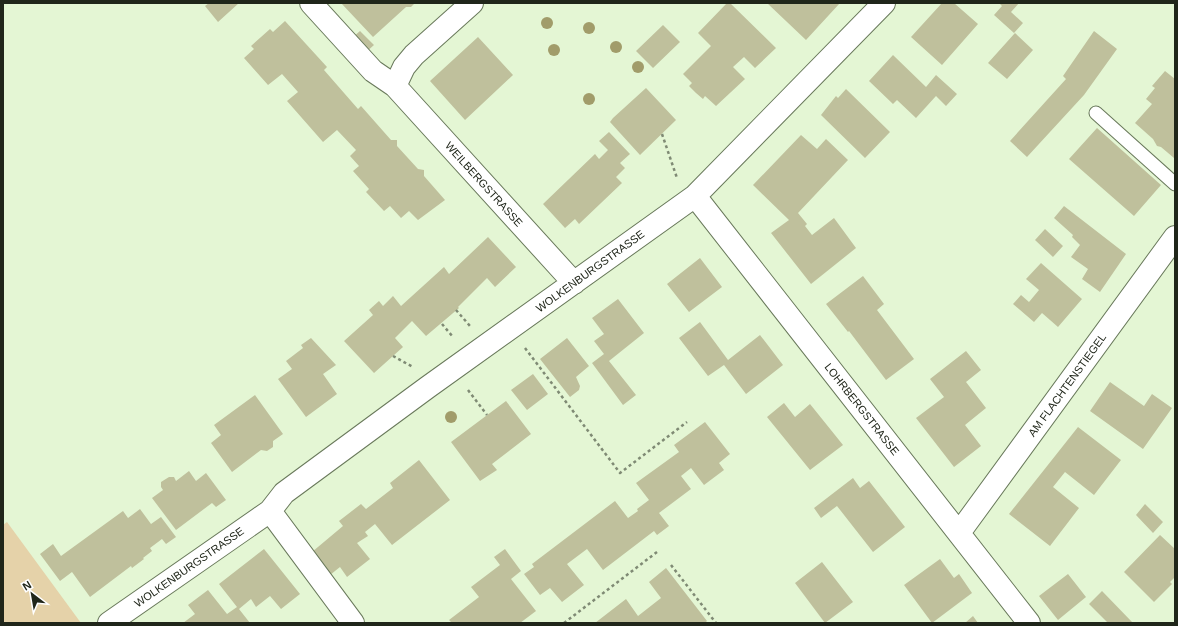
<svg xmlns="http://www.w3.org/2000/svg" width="1178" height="626" viewBox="0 0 1178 626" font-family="Arial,sans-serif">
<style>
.green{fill:#e5d2a9}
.building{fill:#bfc09c}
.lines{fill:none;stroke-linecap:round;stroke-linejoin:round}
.lane-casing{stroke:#69795b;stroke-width:15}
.street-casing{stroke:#69795b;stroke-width:24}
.path{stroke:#7f8a74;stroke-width:2.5;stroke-dasharray:3 3;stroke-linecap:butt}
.lane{stroke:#fff;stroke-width:13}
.street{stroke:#fff;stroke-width:22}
.tree{fill:#a19c6a}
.labels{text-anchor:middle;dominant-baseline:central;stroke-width:4;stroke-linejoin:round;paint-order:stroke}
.street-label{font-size:11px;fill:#20261a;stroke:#fff}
</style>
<rect width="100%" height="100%" fill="#e4f6d4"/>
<path class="green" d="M 7,522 L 81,623 L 3,623 L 3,525 Z"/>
<path class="building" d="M 209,3 L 239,3 L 218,22 L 205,6 Z
M 341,3 L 415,3 L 411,7 L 406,7 L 373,37 Z
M 727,3 L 730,3 L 776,48 L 755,68 L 744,57 L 733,67 L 745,79 L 716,106 L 705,96 L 703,99 L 696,93 L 689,86 L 692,83 L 683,74 L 711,46 L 698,33 Z
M 767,3 L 840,3 L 806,40 Z
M 942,3 L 954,3 L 978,24 L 942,65 L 911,37 Z
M 999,3 L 1019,3 L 1011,12 L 1023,23 L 1014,33 L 994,15 L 1002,6 Z
M 285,21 L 327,67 L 324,70 L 358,109 L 361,106 L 391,140 L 397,140 L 397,146 L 418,169 L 424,170 L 424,176 L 445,200 L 418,220 L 409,211 L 401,218 L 390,206 L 384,211 L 366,192 L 369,189 L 353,171 L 359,166 L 350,156 L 356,150 L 337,130 L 323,142 L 287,101 L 298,92 L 282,74 L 268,85 L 244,58 L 254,49 L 251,46 L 270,29 L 273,32 Z
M 663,25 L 680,42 L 653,68 L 636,51 Z
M 360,31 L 374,45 L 365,53 L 352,38 Z
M 1094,31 L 1117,49 L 1084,95 L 1027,157 L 1010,141 L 1066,79 L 1063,76 Z
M 1015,33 L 1033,50 L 1007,79 L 988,63 Z
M 478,37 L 513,75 L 465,120 L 430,81 Z
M 893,55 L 926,87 L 936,75 L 957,94 L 946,106 L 936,96 L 916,118 L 897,100 L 893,104 L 869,81 Z
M 1165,71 L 1175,79 L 1174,158 L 1161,147 L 1157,146 L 1153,139 L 1135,123 L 1152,104 L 1146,99 L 1155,88 L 1152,86 Z
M 646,88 L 676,120 L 640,155 L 610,122 L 613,118 Z
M 846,89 L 890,132 L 865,158 L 821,115 L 836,96 L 838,98 Z
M 1097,128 L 1161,185 L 1134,216 L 1069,159 Z
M 609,132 L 630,154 L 620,163 L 625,168 L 616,177 L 622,183 L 579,224 L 575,219 L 565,228 L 543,204 L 595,154 L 599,159 L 608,150 L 599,141 Z
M 801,135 L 817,149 L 826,139 L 848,160 L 798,213 L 807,224 L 805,226 L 812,235 L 834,218 L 856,248 L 811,284 L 771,233 L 789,220 L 753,185 Z
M 1064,206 L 1126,254 L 1100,292 L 1082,279 L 1088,269 L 1071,257 L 1080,245 L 1072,237 L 1073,235 L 1054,218 Z
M 1045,229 L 1063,246 L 1053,257 L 1035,240 Z
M 488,237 L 516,267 L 495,287 L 487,278 L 458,307 L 459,308 L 426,336 L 412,321 L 395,338 L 403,347 L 374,373 L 344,341 L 373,315 L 369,310 L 379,301 L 383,306 L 393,296 L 401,306 L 444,267 L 449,274 Z
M 700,258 L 722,287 L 689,312 L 667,284 Z
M 1041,263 L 1082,299 L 1058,327 L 1042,313 L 1034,322 L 1013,304 L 1021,295 L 1029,302 L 1039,290 L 1026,279 Z
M 863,276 L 884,304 L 877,310 L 914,359 L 886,380 L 849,331 L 848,332 L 826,304 Z
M 618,299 L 644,333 L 609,361 L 636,395 L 623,405 L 592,363 L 604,354 L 594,341 L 604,334 L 592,318 Z
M 700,322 L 728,360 L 760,335 L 783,365 L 746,394 L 724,365 L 708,376 L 679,338 Z
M 311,338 L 336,365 L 323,374 L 337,394 L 306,417 L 278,379 L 292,369 L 286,361 L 303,348 L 301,345 Z
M 567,338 L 589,366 L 576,377 L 580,386 L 579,390 L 570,397 L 540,359 Z
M 966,351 L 981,370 L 966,382 L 986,408 L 965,425 L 981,446 L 954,467 L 916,418 L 944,397 L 930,379 Z
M 533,374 L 548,394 L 527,410 L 511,390 Z
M 1110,382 L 1144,406 L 1152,394 L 1172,408 L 1143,449 L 1090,411 Z
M 255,395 L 283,434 L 273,441 L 273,447 L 267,451 L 261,450 L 232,472 L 211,443 L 221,435 L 214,425 Z
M 506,401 L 531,434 L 492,464 L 497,470 L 480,481 L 451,442 Z
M 784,403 L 795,417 L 810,404 L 843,445 L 810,470 L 767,417 Z
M 705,422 L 730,454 L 719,463 L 724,470 L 704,485 L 691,468 L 681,476 L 691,489 L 659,513 L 669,526 L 657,535 L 654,531 L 603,570 L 587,549 L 567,564 L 584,585 L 562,602 L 550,588 L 540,595 L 524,574 L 534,567 L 532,564 L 615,501 L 628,518 L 638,511 L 637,509 L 649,500 L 636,483 L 679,452 L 674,445 Z
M 1078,427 L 1121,460 L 1094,495 L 1065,472 L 1053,487 L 1079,508 L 1050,546 L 1009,514 Z
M 419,460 L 450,500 L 392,545 L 375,524 L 365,532 L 368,536 L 357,543 L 370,559 L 347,577 L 340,567 L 330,575 L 312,552 L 343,526 L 339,521 L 361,504 L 366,509 L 393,488 L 390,483 Z
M 189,471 L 196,481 L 206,473 L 226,500 L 216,507 L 212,503 L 176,530 L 152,498 L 163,490 L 161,487 L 161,482 L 169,477 L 174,477 L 176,481 Z
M 853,478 L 860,488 L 869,481 L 905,527 L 873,552 L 837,506 L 821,518 L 814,508 Z
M 1145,504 L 1163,522 L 1153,533 L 1136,515 Z
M 140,509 L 151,524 L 161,517 L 176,537 L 166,544 L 162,539 L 150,548 L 152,551 L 143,558 L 144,559 L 132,568 L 131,566 L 90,597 L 72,572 L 60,581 L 40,554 L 53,544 L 61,556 L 123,511 L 128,518 Z
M 1160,535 L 1175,549 L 1175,577 L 1170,582 L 1172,584 L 1154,602 L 1124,572 Z
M 264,549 L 300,594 L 281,609 L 270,596 L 256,607 L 251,599 L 239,609 L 250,623 L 183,623 L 195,614 L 188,605 L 208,590 L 227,614 L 237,607 L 219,584 Z
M 505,549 L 521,571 L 511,579 L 536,611 L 520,623 L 452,623 L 449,620 L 479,597 L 471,587 L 500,565 L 494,557 Z
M 940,559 L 954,578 L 959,574 L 972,593 L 932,623 L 904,585 Z
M 822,562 L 853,602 L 825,623 L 795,583 Z
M 666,568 L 707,621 L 705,623 L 595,623 L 626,599 L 638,616 L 661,598 L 649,582 Z
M 1068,574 L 1086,597 L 1058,620 L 1039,596 Z
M 1102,591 L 1133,623 L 1108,623 L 1089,604 Z
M 973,616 L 978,623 L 965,623 Z"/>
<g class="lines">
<g class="lane-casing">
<path id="lane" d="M 1096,113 L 1175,184"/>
</g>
<g class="street-casing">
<path id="street" d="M 311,3 L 373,71 L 395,86 L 574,283
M 395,86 L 404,67 L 414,55 L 472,3
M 695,196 L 1029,623
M 270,511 L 353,623
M 959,533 L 1175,237
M 109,623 L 270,511 L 284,493 L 428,387 L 695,196 L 884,3"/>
</g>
<path class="path" d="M 662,134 L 677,178
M 456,310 L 470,326
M 442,324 L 453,337
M 525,348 L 620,473 L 687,422
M 393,356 L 413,367
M 468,390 L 487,415
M 671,565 L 716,623
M 564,623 L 657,552"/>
<use href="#lane" class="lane"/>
<use href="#street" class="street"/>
</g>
<g class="tree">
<circle cx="547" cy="23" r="6"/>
<circle cx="589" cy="28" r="6"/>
<circle cx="616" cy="47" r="6"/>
<circle cx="554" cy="50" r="6"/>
<circle cx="638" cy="67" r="6"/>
<circle cx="589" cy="99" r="6"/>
<circle cx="451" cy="417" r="6"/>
</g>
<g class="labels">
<g class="street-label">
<text transform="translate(484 184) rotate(48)">WEILBERGSTRASSE</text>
<text transform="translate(590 271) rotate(-36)">WOLKENBURGSTRASSE</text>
<text transform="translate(1067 385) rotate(-54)">AM FLACHTENSTIEGEL</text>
<text transform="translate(862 409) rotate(52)">LOHRBERGSTRASSE</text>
<text transform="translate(189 567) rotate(-35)">WOLKENBURGSTRASSE</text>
</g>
</g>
<rect width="1178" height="626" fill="none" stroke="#20261a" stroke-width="8"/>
<g transform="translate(32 594) rotate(329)" stroke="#ffffff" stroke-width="3" paint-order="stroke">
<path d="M0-3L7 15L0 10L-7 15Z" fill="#20261a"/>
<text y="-6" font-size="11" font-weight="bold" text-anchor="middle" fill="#20261a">N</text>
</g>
</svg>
